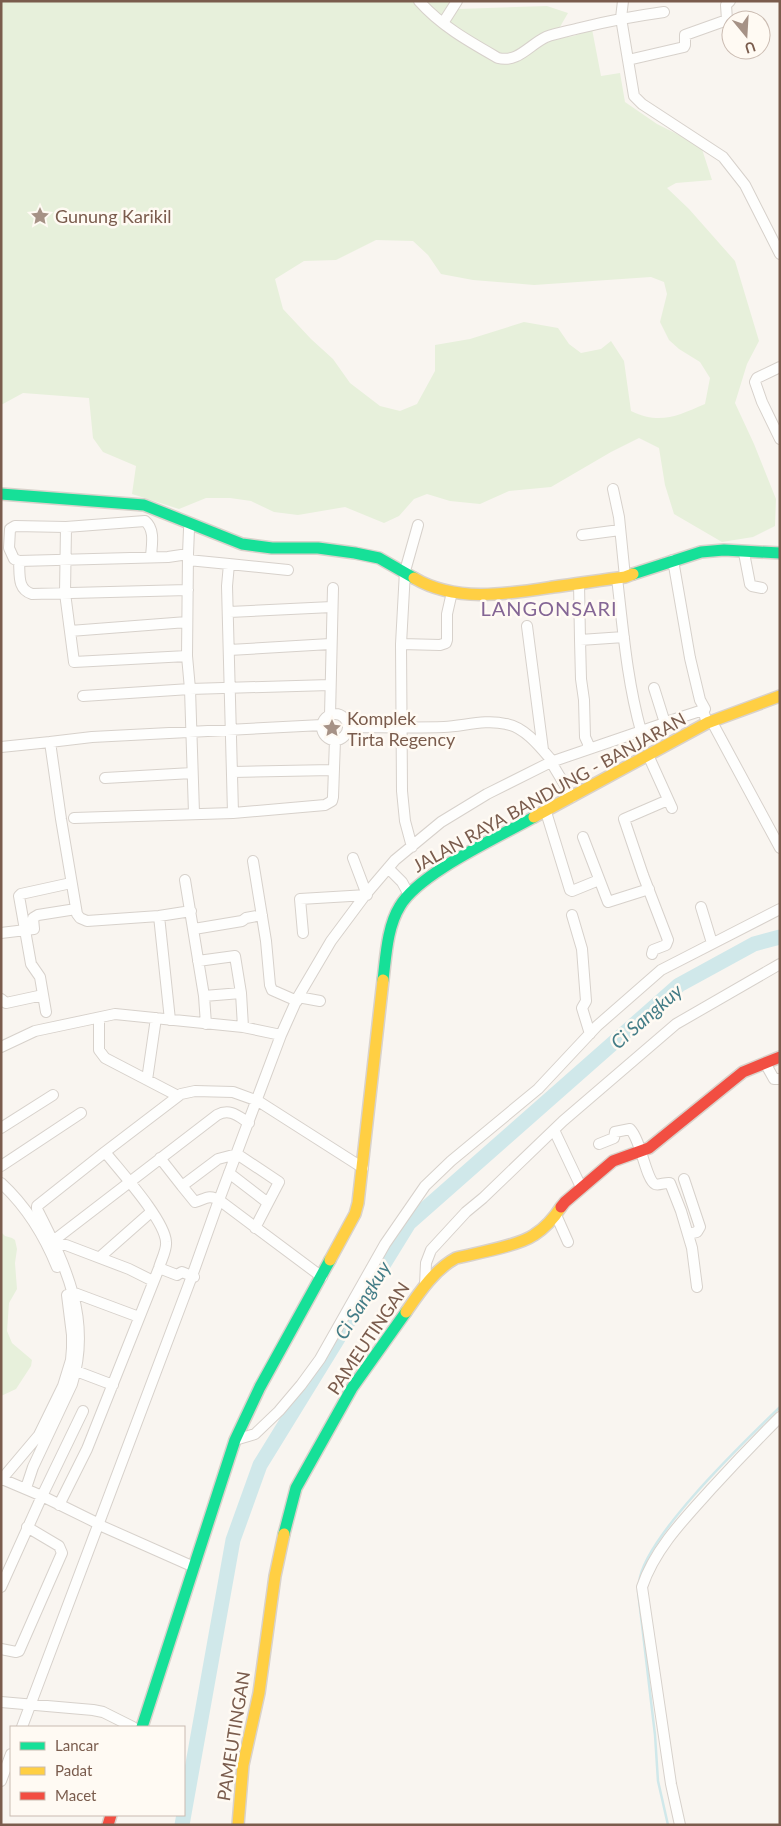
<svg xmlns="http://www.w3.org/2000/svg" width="781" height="1826" viewBox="0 0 781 1826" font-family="Lato,sans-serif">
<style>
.green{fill:#e7f0db;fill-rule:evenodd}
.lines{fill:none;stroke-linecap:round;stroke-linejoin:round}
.stream{stroke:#d0e8ea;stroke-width:2.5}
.river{stroke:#d0e8ea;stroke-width:15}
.street-casing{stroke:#d7d1cb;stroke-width:12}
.fast-casing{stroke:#d9d2cb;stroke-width:14}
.slow-casing{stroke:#d9d2cb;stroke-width:14}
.jam-casing{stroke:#d9d2cb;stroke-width:14}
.street{stroke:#fefefd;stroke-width:10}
.fast{stroke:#16e098;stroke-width:11}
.slow{stroke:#ffcf43;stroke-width:11}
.jam{stroke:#f24e42;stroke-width:11}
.labels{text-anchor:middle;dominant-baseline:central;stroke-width:5;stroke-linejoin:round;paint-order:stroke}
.poi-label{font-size:18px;fill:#7a5c4d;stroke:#fffaf3;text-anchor:start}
.street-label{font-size:18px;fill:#7a5c4d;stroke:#fffaf3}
.water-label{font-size:19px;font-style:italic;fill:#437c86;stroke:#fffaf3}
.quarter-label{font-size:20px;letter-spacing:1px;fill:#846695;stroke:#fffaf3}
</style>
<rect width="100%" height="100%" fill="#f9f5f0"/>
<path class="green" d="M 1,1 L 447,1 L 458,9 L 547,6 L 568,13 L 553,39 L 574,36 L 592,29 L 601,76 L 620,73 L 625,102 L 657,124 L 701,146 L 712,180 L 676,183 L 667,188 L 689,209 L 735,261 L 759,341 L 747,364 L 735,403 L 754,444 L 776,499 L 775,526 L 753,537 L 722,542 L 674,514 L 665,485 L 659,448 L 639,438 L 611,452 L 551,487 L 509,491 L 480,504 L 450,501 L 427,494 L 414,499 L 399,516 L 384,523 L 345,507 L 298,515 L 274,512 L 251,501 L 230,498 L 206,498 L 179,509 L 132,494 L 136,466 L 103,452 L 93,438 L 89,398 L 23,393 L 1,405 ZM 376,240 L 413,241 L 428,255 L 441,274 L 473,280 L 534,285 L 651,277 L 664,282 L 667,294 L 660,322 L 669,340 L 679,349 L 700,362 L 710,378 L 705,404 C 677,416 660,425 631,411 L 624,361 L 611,341 L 601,349 L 581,353 L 569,344 L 558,328 L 524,322 L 470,339 L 435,345 L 435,371 L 417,404 L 400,411 L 380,406 L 350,383 L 333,359 L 311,339 L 283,309 L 275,279 L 304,261 L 336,260 Z
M 1,1232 L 5,1236 L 12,1238 L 15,1240 L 17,1249 L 15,1263 L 17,1289 L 9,1303 L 7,1331 L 12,1343 L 32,1360 L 31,1366 L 16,1389 L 1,1396 Z"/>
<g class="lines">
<path class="stream" d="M 639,1583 C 643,1538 745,1441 780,1407
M 638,1591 L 655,1735 L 658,1781 L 668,1825"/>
<path class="river" d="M 182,1825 L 233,1540 L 260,1465 L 409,1223 L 679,985 L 754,944 L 780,937"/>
<g class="street-casing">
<path id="street" d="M 419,1 C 441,26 470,42 498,58 C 518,63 529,45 546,37 C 557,33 569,31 580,28 C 608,21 635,16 664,12
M 623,1 L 621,18 L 634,96 L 642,104 L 723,157 L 745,185 L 780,254
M 443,23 L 457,1
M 628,60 L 684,47 L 685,45 L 685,35 L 727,20 L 726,5 L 730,1
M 780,367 L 757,378 L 755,382 L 762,402 L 780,439
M 613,489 L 619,517 L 625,577
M 66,527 L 65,593 L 74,662 L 187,656
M 582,535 L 620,530
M 744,553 L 750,584 L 752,586 L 762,588
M 188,554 L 189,529
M 151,556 C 152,544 155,529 145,521 L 66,527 L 15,526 L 10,529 L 9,548 L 14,559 L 19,561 L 168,557 L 188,554 L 187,656 L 190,689 L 194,813
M 188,560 L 229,564
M 673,560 L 690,658 L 700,700 L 705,709 L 703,710 L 707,723
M 19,561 C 20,575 17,589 32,594 L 188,590
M 617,578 C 623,629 627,681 641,731 L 639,732
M 579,583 L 580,640 L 624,637
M 229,612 L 332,607
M 527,626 L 543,750
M 70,631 L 187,622
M 580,640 L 581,679 L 584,700 L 585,737 L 590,748 L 587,748
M 401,644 L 440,645 L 446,643 L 447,640 L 447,614 L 452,592
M 229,650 L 330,644
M 83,696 L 190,689 L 330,685
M322 727a13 13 0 1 1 26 0a13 13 0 1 1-26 0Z
M 330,715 L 333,588
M 712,722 L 780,848
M 663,723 L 703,710
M 348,727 C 380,727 412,728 444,727 C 464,726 486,719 506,724 C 525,727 541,748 553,762 L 551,762 L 572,797
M 50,742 L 92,737 L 322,725
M 1,747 L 50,742 L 61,819 L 77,914 L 80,918 L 87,921 L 159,916 L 191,911
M 648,755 L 672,808
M 233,772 L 333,770
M 105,778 L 192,773
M 546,812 L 570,890 L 572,891 L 599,880
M 233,813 L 227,586 L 229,564 L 288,570
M 74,818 L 233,813 L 325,805 L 332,801 L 333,797 L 335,740
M 583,837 L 608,902 L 649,889
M 410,847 L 412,847 L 405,821 L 402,791 L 401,644 L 405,571 L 418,525
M 253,861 L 266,941 L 270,985 L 272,990 L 297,1001 L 295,1001
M 388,868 L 402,882 L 408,893
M 185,880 L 204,996
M 701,907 L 712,943
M 572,915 L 582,949 L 586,1001 L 582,1008 L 590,1034
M 159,916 L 170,1020
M 194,929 L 242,921 L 246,918 L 262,915
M 1,933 L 34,929 L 33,918 L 38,915 L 76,909
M 303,933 L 300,899 L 367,895 L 353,858
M 652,954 L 653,950 L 666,945 L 668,940 L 643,875 L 624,819 L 668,800
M 198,961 L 235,956 L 241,993 L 243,1027
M 298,997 L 320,1001
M 1,999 L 6,1003 L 43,995
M 46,1012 L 40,977 L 31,964 L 19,896 L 21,894 L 71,883
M 99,1018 L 99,1050 L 105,1058 L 178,1096
M 206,1024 L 204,996 L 241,993
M 1,1047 L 35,1031 L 115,1014 L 243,1027 L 281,1035
M 765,1063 L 774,1079 L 780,1079
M 147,1080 L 156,1018
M 1,1128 L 53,1095
M 554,1130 L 581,1187
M 599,1144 L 614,1138 L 615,1132 L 630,1129 C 641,1140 646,1180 655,1184 C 658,1186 666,1182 670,1183 L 681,1211 L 692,1248 L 697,1287
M 160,1158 L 182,1186 L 218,1159 L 237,1154 L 279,1182 L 268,1203
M 1,1166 L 81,1113
M 229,1173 L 268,1203 L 255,1228
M 684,1179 L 700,1227 L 697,1232 L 688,1234
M 1,1183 C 27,1207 44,1235 57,1267
M 182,1186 L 195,1202 C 205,1199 209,1194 219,1200 L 281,1035 L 298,997 L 331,941 L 366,894 L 395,860 L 441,822 L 487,794 L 551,762 L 665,723 L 654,688
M 556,1215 L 568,1242
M 53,1241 L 217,1115 C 230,1108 238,1116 249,1123 L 248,1123
M 56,1245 L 66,1245 L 129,1269 L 153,1281
M 100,1257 L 151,1212
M 159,1268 L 177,1275 L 182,1272 L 194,1277 L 192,1276
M 425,1285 L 426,1263 L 431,1250 L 466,1212 L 483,1198 L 563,1121 L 676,1024 L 780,964
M 72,1292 L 139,1317
M 76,1371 L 113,1385
M 235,1440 L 255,1434 L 279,1411 L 301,1385 L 320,1359 L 385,1244 L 425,1186 L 451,1161 L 538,1089 L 597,1026 L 661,970 L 780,909
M 2,1479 L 42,1496 L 83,1411
M 1,1480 L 39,1435 L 63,1386 L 71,1360 L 72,1348 L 72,1335 L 67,1295
M 26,1488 L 33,1467 L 72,1384 C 92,1320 66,1266 37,1209 L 37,1206 L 105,1152
M 59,1505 L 87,1449 L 159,1268 C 161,1260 167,1250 166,1242 C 165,1220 120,1171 105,1152 L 181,1094 L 195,1091 L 233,1092 L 258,1101 L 363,1168
M 1,1587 L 42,1496 L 99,1524 L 97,1524 L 194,1567
M 1,1649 L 16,1652 L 19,1651 L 62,1553 L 59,1546 L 27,1527
M 1,1702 L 93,1710 L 103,1712 L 133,1727
M 22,1727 L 192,1276 L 219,1200 L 322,1277
M 1,1781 L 11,1754
M 680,1825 L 671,1784 L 642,1587 C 655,1548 686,1517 713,1487 C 735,1463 757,1440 780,1417"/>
</g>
<g class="fast-casing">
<path id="fast" d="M 1,494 L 144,505 L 242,544 L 272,548 L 318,548 L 355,553 L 379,558 L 414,578
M 633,574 L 701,552 L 724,550 L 780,553
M 383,980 C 386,956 387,927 400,906 C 419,873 499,837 534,817
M 284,1534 L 296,1488 L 352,1388 L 406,1312
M 142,1727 L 235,1440 L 260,1387 L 330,1260"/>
</g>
<g class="slow-casing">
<path id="slow" d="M 414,578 C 456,603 508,594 553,587 C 577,584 601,580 625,577 L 633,574
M 534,817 L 707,723 L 780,696
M 330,1260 L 355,1214 L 358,1203 L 383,980
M 406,1312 C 419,1293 435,1269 456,1258 C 476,1253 518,1246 534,1235 C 545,1228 554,1218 561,1207
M 238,1825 L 243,1765 L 259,1693 L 275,1576 L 284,1534"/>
</g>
<g class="jam-casing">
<path id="jam" d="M 561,1207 L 565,1202 L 613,1161 L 649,1148 L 743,1072 L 780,1057
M 108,1825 L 111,1815"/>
</g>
<use href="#street" class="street"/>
<use href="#fast" class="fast"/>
<use href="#slow" class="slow"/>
<use href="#jam" class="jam"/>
</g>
<defs>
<g id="sight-bare" transform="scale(1.5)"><path d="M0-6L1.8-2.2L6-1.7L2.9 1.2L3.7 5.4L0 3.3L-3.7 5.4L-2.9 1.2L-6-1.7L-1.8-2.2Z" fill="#a69286" stroke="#fffaf3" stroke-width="2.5" paint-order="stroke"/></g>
</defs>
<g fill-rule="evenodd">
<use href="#sight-bare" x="40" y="216"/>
<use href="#sight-bare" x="332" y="728"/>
</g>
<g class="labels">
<g class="poi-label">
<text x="55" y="216">Gunung Karikil</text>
<text x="347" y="718">Komplek<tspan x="347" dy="21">Tirta Regency</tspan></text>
</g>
<g class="street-label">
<text transform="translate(549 792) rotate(-29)">JALAN RAYA BANDUNG - BANJARAN</text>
<text transform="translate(368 1338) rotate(-56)">PAMEUTINGAN</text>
<text transform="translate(233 1736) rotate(-81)">PAMEUTINGAN</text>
</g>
<g class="water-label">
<text transform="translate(646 1016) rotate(-41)">Ci Sangkuy</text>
<text transform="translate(362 1300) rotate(-58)">Ci Sangkuy</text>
</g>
<g class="quarter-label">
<text x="549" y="608">LANGONSARI</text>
</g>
</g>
<rect width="781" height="1826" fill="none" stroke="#7a5c4d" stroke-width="5"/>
<rect x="10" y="1726" width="175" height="90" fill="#fffaf3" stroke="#cabbb1"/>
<rect x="20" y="1742" width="25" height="8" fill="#16e098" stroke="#cabbb1"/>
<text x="55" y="1751" font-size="15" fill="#7a5c4d">Lancar</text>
<rect x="20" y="1767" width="25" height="8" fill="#ffcf43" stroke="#cabbb1"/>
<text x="55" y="1776" font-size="15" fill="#7a5c4d">Padat</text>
<rect x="20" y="1792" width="25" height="8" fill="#f24e42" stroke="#cabbb1"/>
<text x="55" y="1801" font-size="15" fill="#7a5c4d">Macet</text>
<g transform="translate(746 35) rotate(162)"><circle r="24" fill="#fffaf3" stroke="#cabbb1"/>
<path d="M0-4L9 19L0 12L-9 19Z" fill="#a69286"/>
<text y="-8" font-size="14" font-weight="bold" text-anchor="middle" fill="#7a5c4d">U</text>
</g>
</svg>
